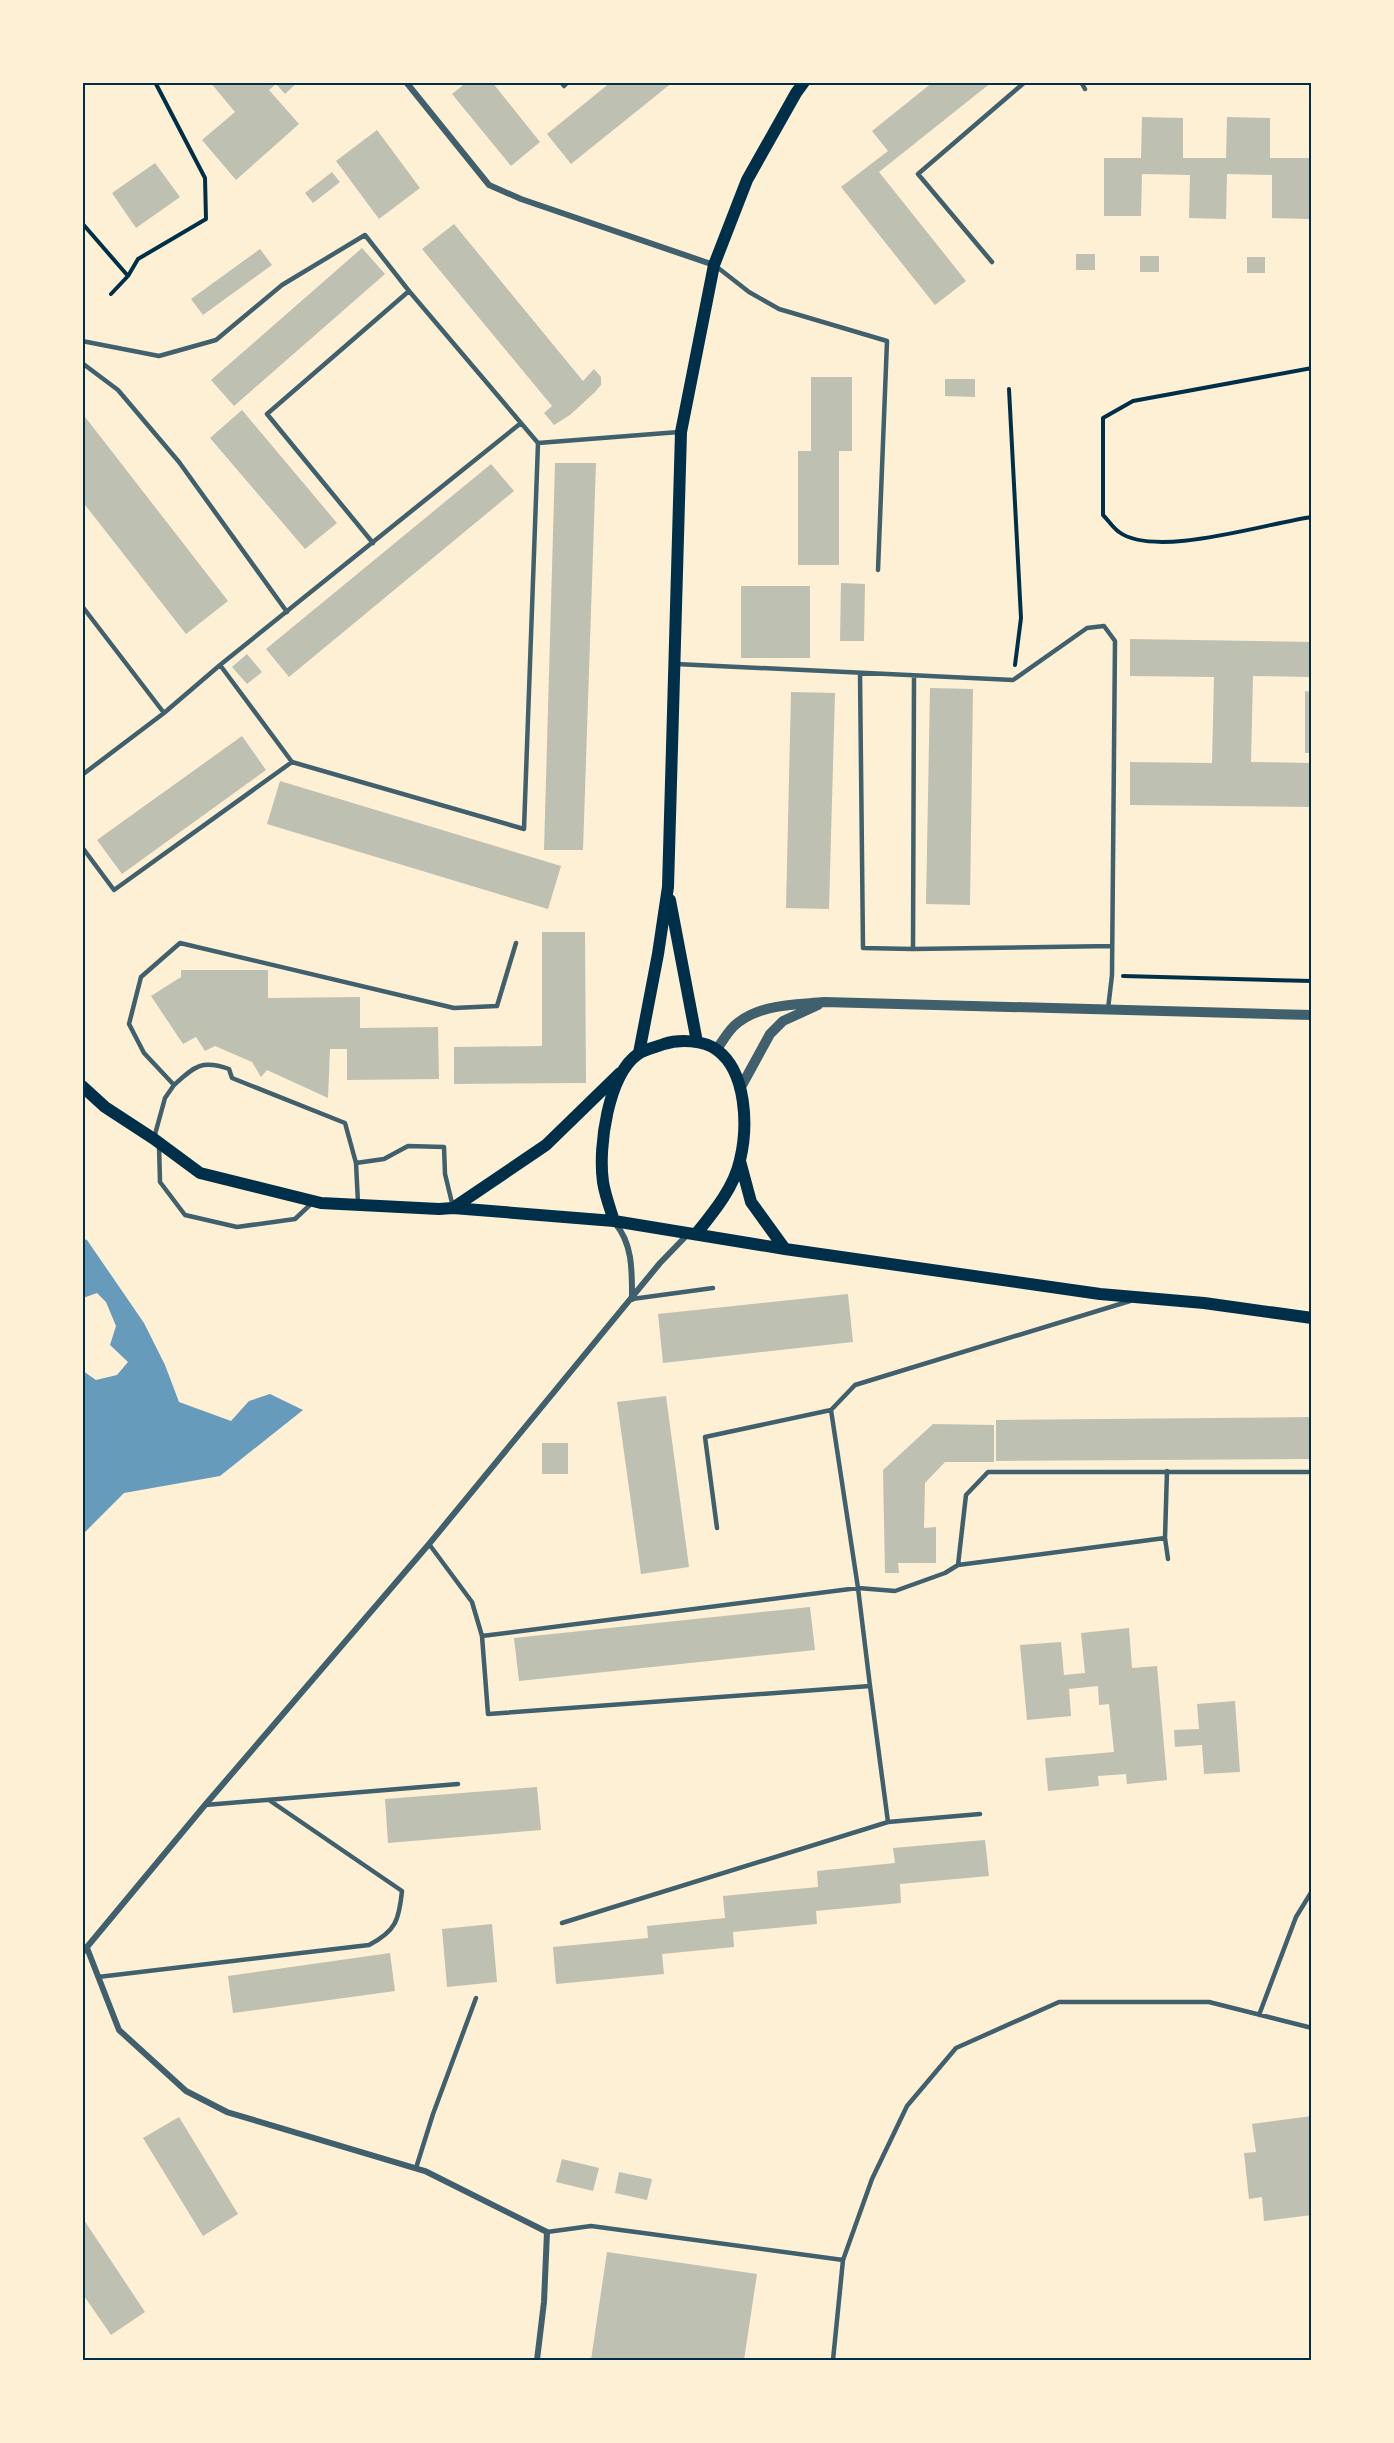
<svg xmlns="http://www.w3.org/2000/svg" width="1394" height="2443" viewBox="0 0 1394 2443" font-family="Lora,serif">
<style>
.water{fill:#669bbc}
.building{fill:#bec0b2}
.lines{fill:none;stroke-linecap:round;stroke-linejoin:round}
.path{stroke:#003049;stroke-width:4}
.service{stroke:#3f606c;stroke-width:4.5}
.minor{stroke:#3f606c;stroke-width:6}
.tertiary{stroke:#3f606c;stroke-width:10}
.secondary{stroke:#003049;stroke-width:12}
.neatline{fill:none;stroke:#003049;stroke-width:2}
</style>
<rect width="100%" height="100%" fill="#fdf0d5"/>
<path class="water" d="M 83,1239 L 87,1240 L 144,1323 L 165,1365 L 179,1402 L 231,1421 L 249,1401 L 270,1394 L 303,1410 L 220,1476 L 124,1493 L 83,1534 L 83,1371 L 96,1380 L 117,1375 L 128,1362 L 110,1345 L 116,1326 L 106,1302 L 97,1293 L 83,1298 Z"/>
<path class="building" d="M 210,82 L 298,82 L 285,94 L 276,84 L 269,90 L 299,124 L 236,180 L 202,140 L 235,112 Z
M 467,82 L 492,82 L 540,142 L 511,166 L 452,94 Z
M 611,82 L 673,82 L 571,164 L 547,134 Z
M 933,82 L 992,82 L 879,172 L 966,281 L 935,305 L 841,187 L 888,151 L 872,131 Z
M 1142,117 L 1183,118 L 1183,158 L 1226,158 L 1227,117 L 1270,118 L 1270,158 L 1309,158 L 1309,219 L 1272,218 L 1272,175 L 1227,174 L 1226,219 L 1189,218 L 1190,175 L 1142,174 L 1141,216 L 1104,216 L 1104,158 L 1141,158 Z
M 377,130 L 420,188 L 379,219 L 336,161 Z
M 155,163 L 180,197 L 136,228 L 112,193 Z
M 332,172 L 340,182 L 313,203 L 305,193 Z
M 454,224 L 583,381 L 594,369 L 601,377 L 601,385 L 595,392 L 570,415 L 554,425 L 544,413 L 552,406 L 422,249 Z
M 362,248 L 385,274 L 234,406 L 211,380 Z
M 260,249 L 272,265 L 203,315 L 191,299 Z
M 1076,254 L 1095,254 L 1095,270 L 1076,270 Z
M 1140,256 L 1159,256 L 1159,272 L 1140,272 Z
M 1247,257 L 1265,257 L 1265,273 L 1247,273 Z
M 811,377 L 852,377 L 852,451 L 839,451 L 839,565 L 798,565 L 798,451 L 811,451 Z
M 945,379 L 975,379 L 975,397 L 945,396 Z
M 242,410 L 337,523 L 305,549 L 210,438 Z
M 82,413 L 228,601 L 186,634 L 82,501 Z
M 555,463 L 596,463 L 583,850 L 544,850 Z
M 491,464 L 514,491 L 289,677 L 266,649 Z
M 841,583 L 865,584 L 864,641 L 840,641 Z
M 741,586 L 810,586 L 810,658 L 741,658 Z
M 1130,639 L 1312,642 L 1312,677 L 1253,676 L 1251,762 L 1312,763 L 1312,807 L 1130,805 L 1130,762 L 1212,763 L 1214,677 L 1130,676 Z
M 247,654 L 262,672 L 247,684 L 232,667 Z
M 930,688 L 973,689 L 970,905 L 926,904 Z
M 1305,691 L 1312,692 L 1312,753 L 1305,753 Z
M 791,692 L 835,693 L 829,909 L 786,908 Z
M 242,736 L 266,770 L 122,874 L 97,840 Z
M 280,781 L 561,866 L 548,909 L 267,824 Z
M 542,932 L 585,932 L 586,1083 L 454,1084 L 454,1047 L 542,1046 Z
M 181,970 L 268,970 L 268,998 L 360,997 L 360,1028 L 438,1027 L 439,1079 L 347,1080 L 347,1049 L 330,1049 L 328,1098 L 267,1070 L 261,1077 L 252,1062 L 215,1046 L 205,1051 L 196,1037 L 183,1044 L 151,996 L 181,977 Z
M 848,1294 L 853,1342 L 663,1363 L 658,1314 Z
M 666,1396 L 689,1567 L 641,1574 L 617,1402 Z
M 1312,1417 L 1312,1459 L 996,1461 L 996,1420 Z
M 933,1424 L 994,1425 L 994,1462 L 945,1462 L 925,1483 L 924,1528 L 936,1527 L 936,1563 L 898,1563 L 899,1573 L 885,1573 L 883,1470 Z
M 542,1443 L 568,1443 L 568,1474 L 542,1474 Z
M 810,1607 L 815,1650 L 519,1681 L 514,1638 Z
M 1129,1628 L 1132,1668 L 1157,1666 L 1167,1780 L 1127,1784 L 1126,1774 L 1098,1776 L 1099,1786 L 1048,1791 L 1045,1758 L 1114,1752 L 1109,1704 L 1099,1705 L 1098,1686 L 1069,1689 L 1071,1716 L 1027,1720 L 1020,1645 L 1061,1642 L 1064,1675 L 1085,1673 L 1081,1633 Z
M 1235,1701 L 1240,1772 L 1204,1774 L 1202,1745 L 1175,1747 L 1174,1730 L 1199,1729 L 1197,1704 Z
M 537,1787 L 541,1830 L 388,1843 L 385,1799 Z
M 985,1840 L 989,1876 L 900,1884 L 901,1903 L 816,1911 L 817,1924 L 733,1932 L 734,1947 L 662,1954 L 664,1974 L 556,1984 L 553,1947 L 648,1938 L 647,1926 L 725,1918 L 723,1896 L 818,1887 L 817,1871 L 895,1863 L 893,1848 Z
M 492,1924 L 497,1982 L 447,1987 L 442,1929 Z
M 390,1953 L 395,1991 L 233,2013 L 228,1976 Z
M 1312,2116 L 1312,2215 L 1264,2221 L 1262,2197 L 1249,2199 L 1244,2153 L 1256,2152 L 1252,2124 Z
M 179,2117 L 238,2214 L 203,2236 L 143,2138 Z
M 562,2159 L 599,2168 L 593,2191 L 556,2182 Z
M 619,2172 L 652,2179 L 647,2200 L 615,2193 Z
M 82,2217 L 145,2312 L 111,2335 L 82,2293 Z
M 607,2252 L 757,2274 L 744,2360 L 591,2360 Z"/>
<g class="lines">
<path class="path" d="M 82,223 L 128,276 L 111,294
M 128,276 L 138,259 L 206,219 L 205,178 L 155,82
M 1312,368 L 1133,401 L 1103,418 L 1103,515 C 1108,520 1113,528 1119,532 C 1156,559 1267,523 1312,517
M 1009,389 L 1021,618 L 1015,665
M 1123,976 L 1312,981"/>
<path class="service" d="M 561,82 L 564,86 L 568,82
M 1081,82 L 1085,89
M 992,262 L 918,174 L 1025,82
M 717,267 L 749,292 L 779,309 L 887,341 L 878,570
M 82,341 L 159,356 L 216,340 L 282,285 L 365,235 L 409,291
M 82,363 L 118,390 L 179,462 L 287,612
M 373,543 L 267,414 L 409,291 L 538,443
M 82,606 L 164,713
M 676,664 L 1013,680 L 1087,628 L 1104,626 L 1115,641 L 1112,975 L 1108,1009
M 860,673 L 863,948 L 913,949
M 914,676 L 913,949 L 1112,946
M 292,762 L 524,829 L 538,443 L 679,432
M 82,775 L 164,713 L 220,665 L 521,423
M 82,847 L 114,890 L 292,762 L 220,665
M 174,1085 C 194,1067 201,1059 229,1069 L 232,1078 L 345,1123 L 356,1163 L 358,1203
M 154,1138 L 165,1098 L 174,1085 L 144,1053 L 129,1024 L 141,977 L 180,943 L 454,1008 L 497,1006 L 516,943
M 159,1145 L 160,1182 L 185,1215 L 237,1227 L 295,1219 L 312,1203
M 356,1163 L 384,1159 L 408,1146 L 444,1147 L 445,1174 L 453,1207
M 632,1299 L 713,1288
M 1167,1471 L 1165,1538 L 1168,1559
M 717,1528 L 705,1437 L 831,1410
M 429,1544 L 472,1602 L 482,1636 L 488,1714 L 870,1686 L 858,1588 L 831,1410 L 855,1385 L 1130,1301
M 958,1565 L 1165,1538
M 482,1636 L 858,1588 L 895,1591 L 945,1573 L 958,1565 L 966,1495 L 988,1472 L 1312,1472
M 870,1686 L 888,1822 L 980,1814
M 205,1805 L 458,1784
M 562,1923 L 888,1822
M 98,1977 L 369,1945 C 396,1931 399,1920 402,1891 L 269,1800
M 1259,2015 L 1296,1917 L 1312,1891
M 416,2168 L 433,2114 L 476,1998
M 547,2232 L 591,2226 L 843,2260
M 833,2360 L 843,2260 L 872,2179 L 907,2106 L 956,2048 L 1059,2002 L 1209,2002 L 1312,2028"/>
<path class="minor" d="M 406,82 L 489,185 L 521,199 L 714,265
M 615,1223 C 633,1244 632,1272 632,1299
M 87,1948 L 119,2030 L 186,2091 L 227,2112 L 425,2171 L 547,2232 L 544,2302 L 537,2360
M 82,1953 L 205,1805 L 429,1544 L 660,1263 L 689,1233"/>
<path class="tertiary" d="M 717,1049 C 722,1042 727,1033 734,1026 C 758,1004 793,1005 824,1002 L 1312,1015
M 741,1087 L 770,1034 L 783,1021 L 818,1005"/>
<path class="secondary" d="M 670,900 L 697,1042
M 639,1053 L 658,954 L 668,887 L 681,432 L 714,265 L 747,180 L 796,93 L 804,82
M 82,1086 L 105,1107 L 154,1139 L 200,1173 L 321,1203 L 439,1209 L 453,1208 L 614,1221 L 785,1249 L 1100,1294 L 1204,1303 L 1312,1318
M 740,1161 L 751,1202 L 785,1249
M 453,1208 L 546,1145 L 620,1073
M 614,1221 C 610,1208 605,1195 603,1182 C 598,1147 608,1075 638,1054 C 645,1049 656,1047 664,1044 C 679,1039 704,1040 717,1050 C 747,1072 748,1127 740,1160 C 734,1188 713,1213 696,1234"/>
</g>
<rect width="1394" height="2443" fill="none" stroke="#fdf0d5" stroke-width="168"/>
<rect x="84" y="84" width="1226" height="2275" class="neatline"/>
</svg>
